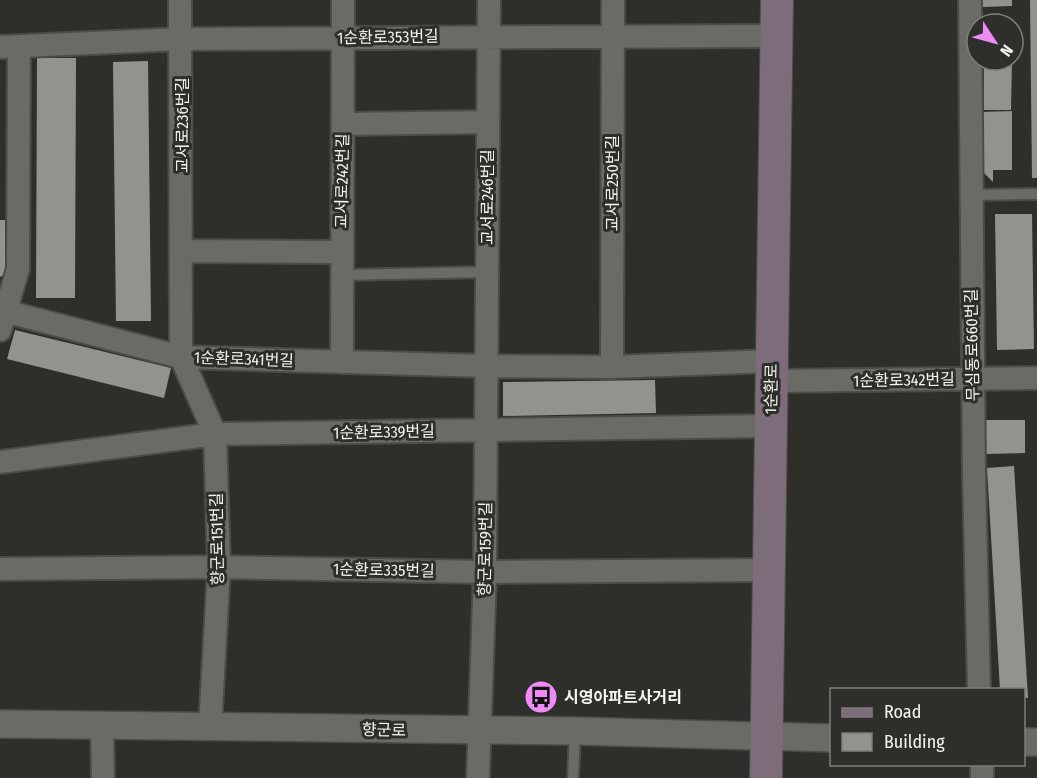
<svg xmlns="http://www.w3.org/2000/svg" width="1037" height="778" viewBox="0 0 1037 778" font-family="'Fira Sans Condensed','Noto Sans KR',sans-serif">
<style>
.building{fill:#93938e}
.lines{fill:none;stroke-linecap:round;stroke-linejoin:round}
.service-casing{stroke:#4b4c48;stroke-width:14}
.minor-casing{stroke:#4b4c48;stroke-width:26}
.tertiary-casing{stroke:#4b4c48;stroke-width:30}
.secondary-casing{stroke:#4b4c48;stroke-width:34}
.service{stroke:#6b6b66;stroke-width:10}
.minor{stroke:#6b6b66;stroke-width:22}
.tertiary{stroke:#6b6b66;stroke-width:27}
.secondary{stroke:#7d6c7a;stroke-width:32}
.labels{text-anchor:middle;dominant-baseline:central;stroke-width:6;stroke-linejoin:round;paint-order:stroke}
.street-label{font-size:16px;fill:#f3f4f1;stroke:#2e2e2a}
.poi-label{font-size:16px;font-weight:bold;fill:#f3f4f1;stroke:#2e2e2a;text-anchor:start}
</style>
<rect width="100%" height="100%" fill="#2e2e2a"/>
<path class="building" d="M 983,0 L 1012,0 L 1012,6 L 983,7 Z
M 1030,0 L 1037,0 L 1037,178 L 1032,178 Z
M 37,58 L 76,58 L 75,298 L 36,298 Z
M 984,60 L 1012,60 L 1011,110 L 984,110 Z
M 148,61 L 151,321 L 116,321 L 113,62 Z
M 1012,111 L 1012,170 L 993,170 L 993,182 L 980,169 L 980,112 Z
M 995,214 L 1032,214 L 1034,349 L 997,350 Z
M 0,220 L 5,220 L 5,274 L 0,277 Z
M 15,330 L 171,368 L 164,398 L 7,359 Z
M 655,380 L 656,413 L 503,416 L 503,382 Z
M 986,420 L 1025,420 L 1025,453 L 986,454 Z
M 1014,466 L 1028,698 L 1024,698 L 1024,690 L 1000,690 L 987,468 Z"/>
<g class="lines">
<g class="service-casing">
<path id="service" d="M 971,195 L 1037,194
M 341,275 L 487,272
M 573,778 L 575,731"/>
</g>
<g class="minor-casing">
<path id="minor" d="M 180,0 L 181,357 L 215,434 L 219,567 L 210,728
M 970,0 L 974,476 L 979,690
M 0,47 L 182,39 L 776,36
M 343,124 L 486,122
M 181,251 L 341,252
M 0,310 L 181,357 L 487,366 L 612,367 L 771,361
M 0,330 L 18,269 L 19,47
M 342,362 L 343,0
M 612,367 L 613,0
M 771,381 L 1037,378
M 0,462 L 215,434 L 771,426
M 0,569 L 219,567 L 485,572 L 768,570
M 102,726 L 103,778
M 982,764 L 982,778
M 478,778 L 485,572 L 489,0"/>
</g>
<g class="tertiary-casing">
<path id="tertiary" d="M 0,724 L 575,731 L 832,738
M 1024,742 L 1037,742"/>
</g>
<g class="secondary-casing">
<path id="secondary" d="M 766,778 L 777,0"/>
</g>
<use href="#service" class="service"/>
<use href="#minor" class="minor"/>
<use href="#tertiary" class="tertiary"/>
<use href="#secondary" class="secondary"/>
</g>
<defs>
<g id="bus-disc" transform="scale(1.725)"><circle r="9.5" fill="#ef8bf7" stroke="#2e2e2a"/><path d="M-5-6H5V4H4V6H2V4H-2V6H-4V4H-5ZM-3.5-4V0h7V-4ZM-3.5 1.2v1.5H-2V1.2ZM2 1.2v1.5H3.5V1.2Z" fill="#111"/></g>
</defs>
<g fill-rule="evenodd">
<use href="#bus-disc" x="541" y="697"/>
</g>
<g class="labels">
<g class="street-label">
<text transform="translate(388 37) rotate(-1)">1순환로353번길</text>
<text transform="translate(182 125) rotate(-90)">교서로236번길</text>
<text transform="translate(342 181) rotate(-89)">교서로242번길</text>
<text transform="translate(612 183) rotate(-90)">교서로250번길</text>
<text transform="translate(487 197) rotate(-90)">교서로246번길</text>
<text transform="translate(972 345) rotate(-91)">무심동로660번길</text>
<text transform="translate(244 359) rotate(2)">1순환로341번길</text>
<text transform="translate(904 380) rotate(-1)">1순환로342번길</text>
<text transform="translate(771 389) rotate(-89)">1순환로</text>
<text transform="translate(384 432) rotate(-1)">1순환로339번길</text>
<text transform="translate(217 539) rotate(-91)">향군로151번길</text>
<text transform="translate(485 549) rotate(-89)">향군로159번길</text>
<text transform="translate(384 570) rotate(1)">1순환로335번길</text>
<text transform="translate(384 730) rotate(1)">향군로</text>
</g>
<g class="poi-label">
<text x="564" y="697">시영아파트사거리</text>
</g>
</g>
<rect x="830" y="688" width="195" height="78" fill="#2e2e2a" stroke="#7d7d7a" stroke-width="1.5"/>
<rect x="842" y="708" width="30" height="9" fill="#7d6c7a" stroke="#7d7d7a" stroke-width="1.5"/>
<text x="884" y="718" font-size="18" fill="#f3f4f1">Road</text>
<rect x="842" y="733" width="30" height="18" fill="#93938e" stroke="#7d7d7a" stroke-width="1.5"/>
<text x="884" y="748" font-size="18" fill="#f3f4f1">Building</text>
<g transform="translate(995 42) rotate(126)"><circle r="28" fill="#2e2e2a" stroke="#7d7d7a" stroke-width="1.5"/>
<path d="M0-4.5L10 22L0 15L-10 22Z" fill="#ef8bf7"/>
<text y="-9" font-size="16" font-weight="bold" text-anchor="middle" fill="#f3f4f1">N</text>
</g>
</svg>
